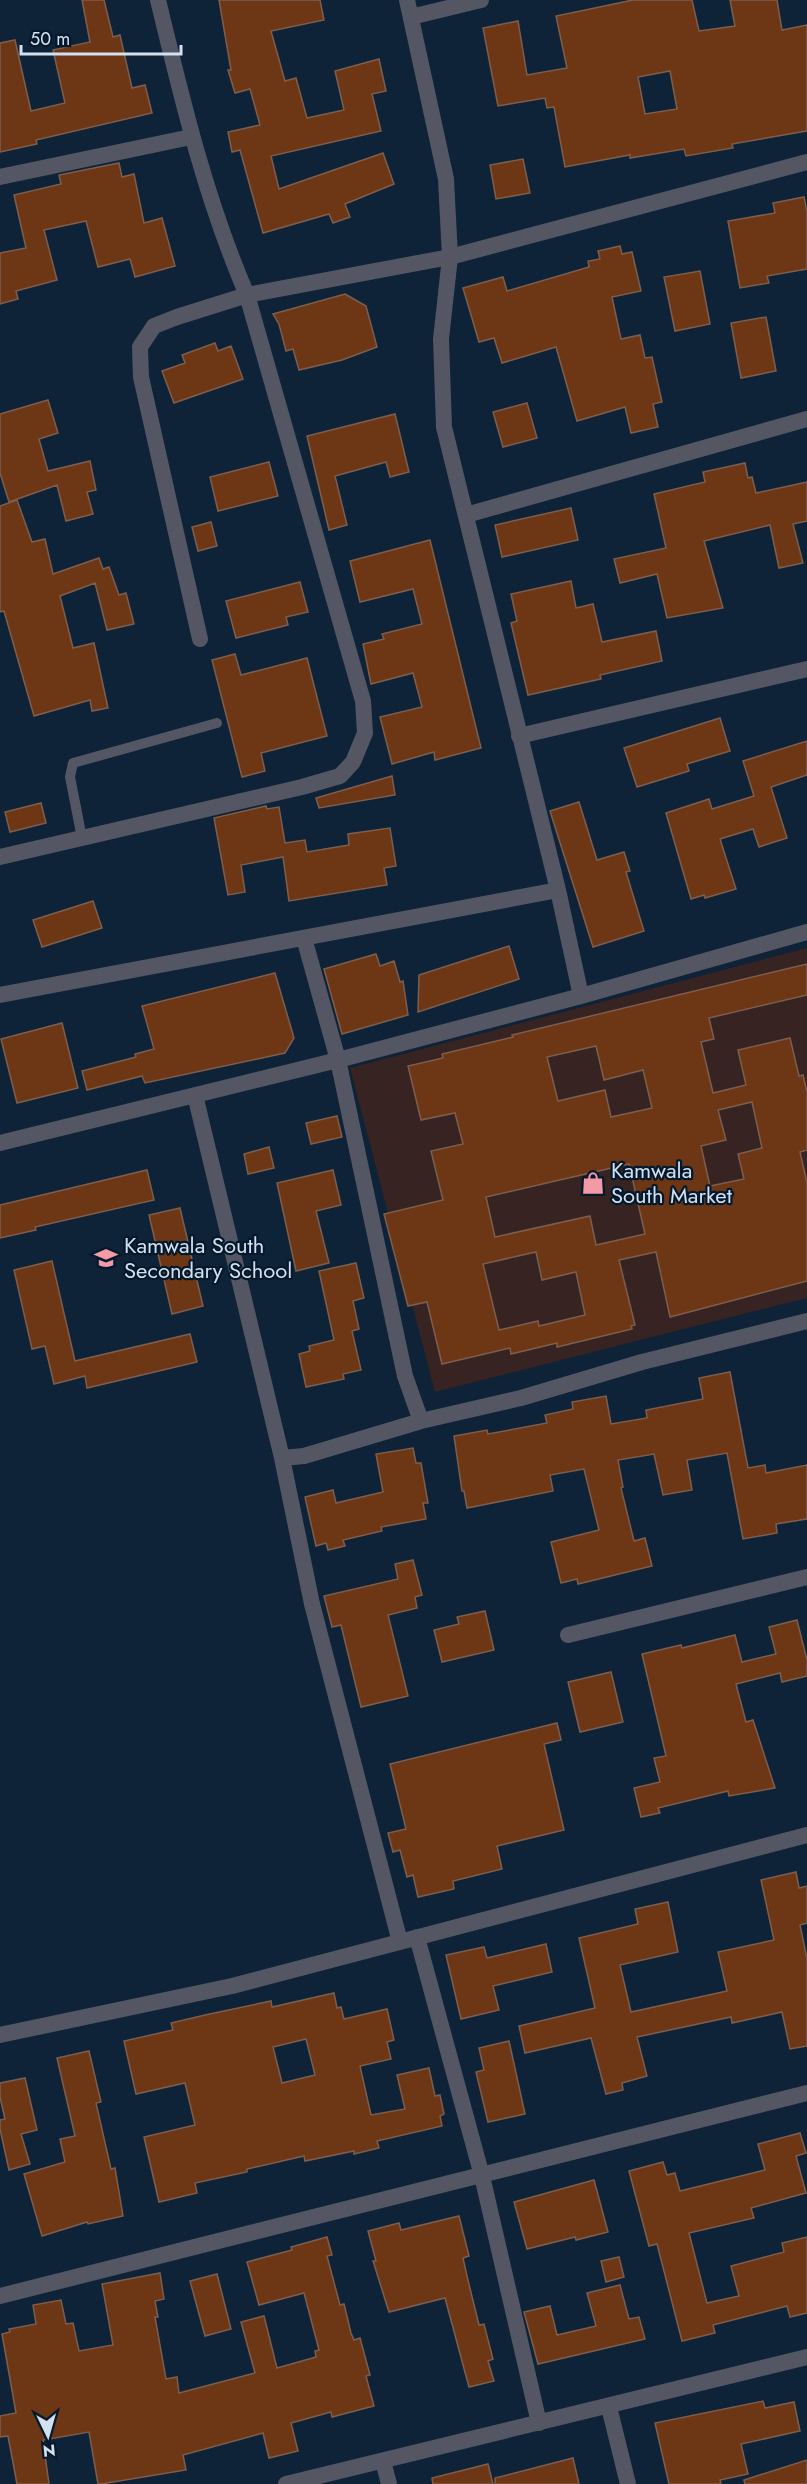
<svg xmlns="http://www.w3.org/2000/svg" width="807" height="2484" viewBox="0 0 807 2484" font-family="Jost,sans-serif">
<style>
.commercial{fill:#362322}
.building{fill:#6d3716;stroke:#7d5e4d;stroke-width:1.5;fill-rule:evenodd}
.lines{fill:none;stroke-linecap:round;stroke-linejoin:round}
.service{stroke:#555663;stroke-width:10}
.minor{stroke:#555663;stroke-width:16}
.labels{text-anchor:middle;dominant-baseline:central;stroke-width:4.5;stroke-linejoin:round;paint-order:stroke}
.poi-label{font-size:22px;fill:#d3e0ef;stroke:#05192d;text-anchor:start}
</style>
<rect width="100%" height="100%" fill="#0e2338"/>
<path class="commercial" d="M 807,948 L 807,1298 L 435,1392 L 350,1068 Z"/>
<path class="building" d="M 82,0 L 104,0 L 113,37 L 120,35 L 132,88 L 145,85 L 152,113 L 36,140 L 37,144 L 0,152 L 0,43 L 15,40 L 31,111 L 65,103 L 53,50 L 90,42 Z
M 219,0 L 320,0 L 324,20 L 271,31 L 285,81 L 296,78 L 307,118 L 344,110 L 335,71 L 379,59 L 386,91 L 372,94 L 381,131 L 271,156 L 279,189 L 383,153 L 394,184 L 345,204 L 350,217 L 333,223 L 329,214 L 263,233 L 240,150 L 232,152 L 228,132 L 260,125 L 250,89 L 235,93 L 228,70 L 231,70 Z
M 633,0 L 692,0 L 699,31 L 735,26 L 730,0 L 777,0 L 782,30 L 807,25 L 807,131 L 732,144 L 733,148 L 686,156 L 684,149 L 630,158 L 630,155 L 565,167 L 554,107 L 547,108 L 545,98 L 498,106 L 483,28 L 518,21 L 527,75 L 567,68 L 556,16 ZM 670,71 L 677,109 L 645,114 L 638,77 Z
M 523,159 L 530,193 L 496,199 L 490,165 Z
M 119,163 L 122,177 L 134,174 L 144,223 L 162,218 L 175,266 L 135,277 L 130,259 L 98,267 L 86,221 L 44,230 L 57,280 L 16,291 L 18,299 L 0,304 L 0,253 L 26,248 L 14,195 L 61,184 L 59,175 Z
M 804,197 L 807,212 L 807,269 L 767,276 L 769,283 L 740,288 L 728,221 L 775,213 L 773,203 Z
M 620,246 L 622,254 L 632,252 L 641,291 L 612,297 L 621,339 L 640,335 L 645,358 L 652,357 L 662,402 L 653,404 L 658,427 L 631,433 L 625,407 L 577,421 L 556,347 L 502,363 L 494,338 L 479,342 L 463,288 L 503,277 L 507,291 L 589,267 L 588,261 L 600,259 L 598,251 Z
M 700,271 L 710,324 L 675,331 L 664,277 Z
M 345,294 L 366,306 L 377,347 L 342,360 L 299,370 L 293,349 L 286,351 L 279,324 L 273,314 Z
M 766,317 L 776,371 L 741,378 L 731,323 Z
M 215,343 L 218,351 L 231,346 L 243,379 L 174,403 L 162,371 L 185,363 L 182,355 Z
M 48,400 L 58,433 L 39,439 L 48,471 L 90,461 L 96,490 L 87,492 L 93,514 L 66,521 L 57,485 L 9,502 L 0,473 L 0,414 Z
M 527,403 L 537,438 L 503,447 L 493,412 Z
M 395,414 L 409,472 L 390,477 L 386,462 L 335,476 L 347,525 L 329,530 L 307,436 Z
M 269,462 L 278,496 L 218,511 L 210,477 Z
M 745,463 L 748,478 L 752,477 L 756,493 L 807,482 L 807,521 L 793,524 L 803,563 L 779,568 L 770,525 L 704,541 L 723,608 L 667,618 L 657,574 L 620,583 L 614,559 L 666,548 L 654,494 L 705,482 L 703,472 Z
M 17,500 L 32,542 L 45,539 L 53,574 L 99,558 L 103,569 L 109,567 L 119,595 L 126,593 L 134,624 L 107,630 L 95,583 L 60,596 L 73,648 L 94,643 L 108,708 L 92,711 L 90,700 L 34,716 L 4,611 L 0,612 L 0,506 Z
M 571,508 L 578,540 L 502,557 L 495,525 Z
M 211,522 L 217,546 L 198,551 L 192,527 Z
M 430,540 L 481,748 L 435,760 L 434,752 L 392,764 L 380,717 L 422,707 L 413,673 L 371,684 L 363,644 L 384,639 L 382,634 L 422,624 L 413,589 L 360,602 L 350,561 Z
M 571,581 L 576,608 L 593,604 L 602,642 L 656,631 L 662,661 L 600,675 L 601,679 L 528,695 L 511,623 L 517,621 L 511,594 Z
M 300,582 L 308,612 L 286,617 L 288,625 L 236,638 L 226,601 Z
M 235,654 L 241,675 L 307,658 L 327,736 L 261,753 L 265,771 L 242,777 L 212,660 Z
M 720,718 L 730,751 L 687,764 L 689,771 L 637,787 L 624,748 Z
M 807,741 L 807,775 L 771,787 L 787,838 L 759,847 L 753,829 L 720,839 L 736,889 L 705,898 L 704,895 L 691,899 L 666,813 L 709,799 L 712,809 L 754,796 L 743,761 Z
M 392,776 L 395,795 L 319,808 L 316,798 Z
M 579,802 L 597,860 L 624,852 L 630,871 L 626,872 L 644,931 L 593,947 L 550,811 Z
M 41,803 L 46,823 L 10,832 L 5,812 Z
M 266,806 L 267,809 L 279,807 L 285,843 L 305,840 L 307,852 L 349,845 L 348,834 L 390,828 L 396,866 L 384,868 L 387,885 L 289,901 L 283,857 L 241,865 L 245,892 L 228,895 L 214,818 Z
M 93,901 L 102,928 L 42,947 L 33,920 Z
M 509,946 L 519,979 L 418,1012 L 419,975 Z
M 376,954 L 380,966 L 394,961 L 400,982 L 403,981 L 408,1015 L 342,1034 L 324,969 Z
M 807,964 L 807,995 L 709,1018 L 714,1039 L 701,1042 L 713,1093 L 746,1085 L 738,1050 L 790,1038 L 799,1076 L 803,1075 L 807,1092 L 807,1150 L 800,1152 L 807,1183 L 807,1281 L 670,1317 L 656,1252 L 619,1260 L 635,1325 L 631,1326 L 632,1329 L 557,1347 L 557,1343 L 511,1354 L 510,1348 L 442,1364 L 427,1302 L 408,1306 L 384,1214 L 443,1200 L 431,1151 L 463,1144 L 455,1113 L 421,1120 L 408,1066 L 443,1058 L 442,1054 L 513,1037 L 512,1035 ZM 596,1046 L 604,1080 L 643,1070 L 652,1108 L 611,1117 L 605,1090 L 558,1101 L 547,1057 ZM 752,1102 L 762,1148 L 738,1154 L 744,1179 L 710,1186 L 701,1146 L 726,1140 L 718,1110 ZM 629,1164 L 645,1234 L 596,1245 L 590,1216 L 495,1237 L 486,1197 ZM 536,1252 L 542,1280 L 576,1272 L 585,1315 L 539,1326 L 538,1321 L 499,1330 L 483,1264 Z
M 275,973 L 294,1038 L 285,1053 L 145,1083 L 142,1076 L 87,1090 L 82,1071 L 136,1057 L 135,1054 L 154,1049 L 142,1006 Z
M 62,1023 L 78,1088 L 17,1103 L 1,1039 Z
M 337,1116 L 342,1137 L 311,1144 L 306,1123 Z
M 269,1147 L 274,1168 L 248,1174 L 244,1154 Z
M 147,1170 L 154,1200 L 35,1227 L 36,1230 L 0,1238 L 0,1205 Z
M 333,1170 L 341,1205 L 316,1211 L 329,1263 L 296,1271 L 277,1183 Z
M 180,1208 L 203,1306 L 172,1314 L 149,1215 Z
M 52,1261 L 75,1361 L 190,1334 L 197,1362 L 87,1388 L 85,1376 L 54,1384 L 45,1346 L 32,1349 L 14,1270 Z
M 356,1263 L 364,1298 L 353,1301 L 359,1329 L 352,1331 L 361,1370 L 343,1374 L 344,1379 L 306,1387 L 299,1354 L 310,1351 L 309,1346 L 334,1340 L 319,1271 Z
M 730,1372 L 748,1468 L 765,1465 L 766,1473 L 807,1465 L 807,1519 L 776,1524 L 777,1533 L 743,1539 L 727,1453 L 687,1460 L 692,1490 L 663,1495 L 654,1454 L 618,1460 L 623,1487 L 621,1488 L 634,1541 L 645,1538 L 652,1566 L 578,1584 L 577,1579 L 561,1583 L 551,1542 L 599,1530 L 584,1469 L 550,1475 L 553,1491 L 467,1508 L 464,1491 L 462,1491 L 454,1436 L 487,1430 L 488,1434 L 547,1423 L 545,1415 L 573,1409 L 572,1402 L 606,1396 L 611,1424 L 647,1418 L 646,1410 L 703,1399 L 699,1378 Z
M 413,1448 L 416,1463 L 421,1463 L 428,1503 L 423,1503 L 426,1519 L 381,1527 L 382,1531 L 343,1540 L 345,1546 L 328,1550 L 326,1543 L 316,1546 L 305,1497 L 333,1490 L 336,1503 L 383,1492 L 376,1454 Z
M 413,1560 L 422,1595 L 415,1597 L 417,1608 L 388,1615 L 408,1696 L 361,1707 L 341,1625 L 332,1627 L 324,1596 L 398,1579 L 395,1564 Z
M 485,1611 L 494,1650 L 442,1662 L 434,1630 L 459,1624 L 457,1617 Z
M 797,1620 L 807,1660 L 807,1676 L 782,1682 L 780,1673 L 736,1684 L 746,1722 L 753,1720 L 775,1788 L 729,1796 L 728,1791 L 658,1808 L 660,1813 L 641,1817 L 634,1788 L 660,1782 L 654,1758 L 666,1756 L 642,1654 L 681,1645 L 682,1648 L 735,1635 L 742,1662 L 776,1654 L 769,1627 Z
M 611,1672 L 623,1722 L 580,1732 L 568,1682 Z
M 557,1723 L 561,1740 L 544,1744 L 564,1830 L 497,1846 L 502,1869 L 453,1881 L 454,1889 L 418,1897 L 413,1875 L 407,1877 L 400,1850 L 393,1852 L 388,1833 L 406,1829 L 390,1764 Z
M 796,1872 L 799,1888 L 807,1886 L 807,1923 L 800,1925 L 807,1959 L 807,2046 L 790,2049 L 782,2012 L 732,2023 L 731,2017 L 637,2037 L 647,2076 L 622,2083 L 623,2090 L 606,2094 L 591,2038 L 525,2053 L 519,2026 L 595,2008 L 579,1938 L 638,1924 L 635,1909 L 668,1902 L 678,1952 L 620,1965 L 631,2012 L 727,1991 L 718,1952 L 774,1940 L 761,1880 Z
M 546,1944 L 552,1972 L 493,1986 L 499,2010 L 461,2019 L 446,1955 L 484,1947 L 487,1958 Z
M 334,1993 L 337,2008 L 341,2007 L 344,2019 L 387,2009 L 394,2040 L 387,2042 L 391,2059 L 360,2066 L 371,2115 L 405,2109 L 397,2075 L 429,2068 L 435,2096 L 440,2095 L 444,2114 L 440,2116 L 442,2126 L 377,2141 L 379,2148 L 354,2154 L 354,2151 L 305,2161 L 304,2156 L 247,2169 L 247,2172 L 195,2183 L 197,2193 L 159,2202 L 144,2137 L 195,2125 L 185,2083 L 136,2094 L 124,2041 L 173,2030 L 171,2023 L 205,2015 L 271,2001 L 272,2007 ZM 306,2039 L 315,2075 L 282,2083 L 273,2047 Z
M 509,2041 L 525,2114 L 488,2122 L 476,2072 L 484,2070 L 479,2048 Z
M 89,2051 L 101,2102 L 96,2103 L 111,2169 L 115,2168 L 123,2216 L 88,2224 L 87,2222 L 42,2236 L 24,2174 L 65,2162 L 60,2139 L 75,2136 L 57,2058 Z
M 25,2078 L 37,2130 L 21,2134 L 30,2164 L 9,2170 L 0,2129 L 0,2120 L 5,2119 L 0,2097 L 0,2083 Z
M 800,2133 L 806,2153 L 796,2156 L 806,2193 L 751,2208 L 754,2218 L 689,2233 L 707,2303 L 739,2296 L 731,2266 L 784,2252 L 782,2243 L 807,2237 L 807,2313 L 790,2317 L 787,2306 L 713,2325 L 715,2333 L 682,2341 L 657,2244 L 649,2246 L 629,2171 L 663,2162 L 667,2175 L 675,2173 L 680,2191 L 765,2170 L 758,2144 Z
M 594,2180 L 608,2232 L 576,2240 L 575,2237 L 527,2249 L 514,2202 Z
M 459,2216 L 469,2256 L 463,2258 L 467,2276 L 479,2325 L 484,2324 L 493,2359 L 488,2361 L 494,2381 L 469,2387 L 445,2298 L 389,2312 L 373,2261 L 376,2261 L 368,2231 L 399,2223 L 401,2230 Z
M 327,2237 L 332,2255 L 327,2256 L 340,2305 L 344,2304 L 351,2333 L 354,2340 L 360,2338 L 370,2375 L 366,2376 L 374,2406 L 332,2417 L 331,2412 L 291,2423 L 298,2451 L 269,2458 L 263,2433 L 183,2455 L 186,2470 L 101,2484 L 98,2484 L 89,2432 L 43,2440 L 49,2484 L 17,2484 L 8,2436 L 0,2437 L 0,2416 L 16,2413 L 2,2334 L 10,2332 L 9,2329 L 36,2324 L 33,2305 L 61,2300 L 66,2324 L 73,2323 L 79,2351 L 113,2345 L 102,2284 L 160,2273 L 164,2299 L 155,2301 L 158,2317 L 155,2317 L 166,2379 L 177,2377 L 179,2393 L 255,2373 L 241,2322 L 264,2316 L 277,2368 L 316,2357 L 315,2351 L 319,2350 L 304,2293 L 259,2305 L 247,2262 L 292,2250 L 291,2247 Z
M 619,2257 L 624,2277 L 606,2282 L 601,2261 Z
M 217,2274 L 231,2329 L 205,2336 L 190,2281 Z
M 620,2285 L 629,2319 L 639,2317 L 645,2339 L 538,2364 L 524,2312 L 550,2306 L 557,2335 L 596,2326 L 587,2293 Z
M 763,2401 L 765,2408 L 794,2402 L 800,2431 L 741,2444 L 748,2474 L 720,2480 L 721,2484 L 669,2484 L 655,2423 Z
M 573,2458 L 579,2484 L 495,2484 L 495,2478 Z
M 807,2460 L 807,2484 L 745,2484 L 744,2480 Z
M 488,2464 L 493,2484 L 433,2484 L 432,2478 Z"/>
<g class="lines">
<path class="service" d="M 82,838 L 70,777 L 73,763 L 217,723"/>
<path class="minor" d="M 407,0 L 446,179 L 450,257 L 441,339 L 444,427 L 558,890 L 581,996
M 411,17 L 481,0
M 0,177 L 191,137
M 466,515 L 807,419
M 200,639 L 141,377 L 140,347 L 154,326 L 177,317 L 247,295 L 450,257 L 807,162
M 519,736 L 807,669
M 0,857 L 302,787 L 340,776 L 353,762 L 365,733 L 363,701 L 247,295 C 206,200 182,100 158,0
M 304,938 L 338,1060 L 405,1376 L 421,1421 L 521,1398 L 642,1362 L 807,1321
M 0,995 L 558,890
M 195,1095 L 282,1458
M 0,1143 L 338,1060 L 581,996 L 807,932
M 568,1635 L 807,1577
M 417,1937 L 482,2176 L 539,2423
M 400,1942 L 312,1604 L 282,1458 L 304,1456 L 421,1421
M 0,2035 L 232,1986 L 807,1835
M 0,2296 L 807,2093
M 609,2407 L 628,2484
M 383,2461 L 389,2484
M 286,2484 L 807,2357"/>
</g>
<defs>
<g id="shop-bare" transform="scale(1.8)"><path d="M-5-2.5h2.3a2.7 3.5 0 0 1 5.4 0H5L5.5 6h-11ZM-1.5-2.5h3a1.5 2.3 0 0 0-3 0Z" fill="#f49aa6" stroke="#05192d" stroke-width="2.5" paint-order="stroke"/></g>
<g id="school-bare" transform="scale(1.8)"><path d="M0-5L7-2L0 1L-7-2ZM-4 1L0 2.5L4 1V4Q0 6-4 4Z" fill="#f49aa6" stroke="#05192d" stroke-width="2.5" paint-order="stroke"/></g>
</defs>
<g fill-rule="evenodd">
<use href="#shop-bare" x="593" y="1183"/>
<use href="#school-bare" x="106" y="1258"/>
</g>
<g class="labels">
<g class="poi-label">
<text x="611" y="1170">Kamwala<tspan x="611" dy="25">South Market</tspan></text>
<text x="124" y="1245">Kamwala South<tspan x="124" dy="25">Secondary School</tspan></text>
</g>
</g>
<g transform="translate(48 2436) rotate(175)" stroke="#05192d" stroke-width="4.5" paint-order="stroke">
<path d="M0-4.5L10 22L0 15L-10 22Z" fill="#d3e0ef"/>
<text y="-9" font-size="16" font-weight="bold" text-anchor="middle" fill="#d3e0ef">N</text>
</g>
<path d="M21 45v9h160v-9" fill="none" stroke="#d3e0ef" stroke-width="3"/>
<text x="30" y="45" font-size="18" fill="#d3e0ef" stroke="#05192d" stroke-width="4.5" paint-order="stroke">50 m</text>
</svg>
